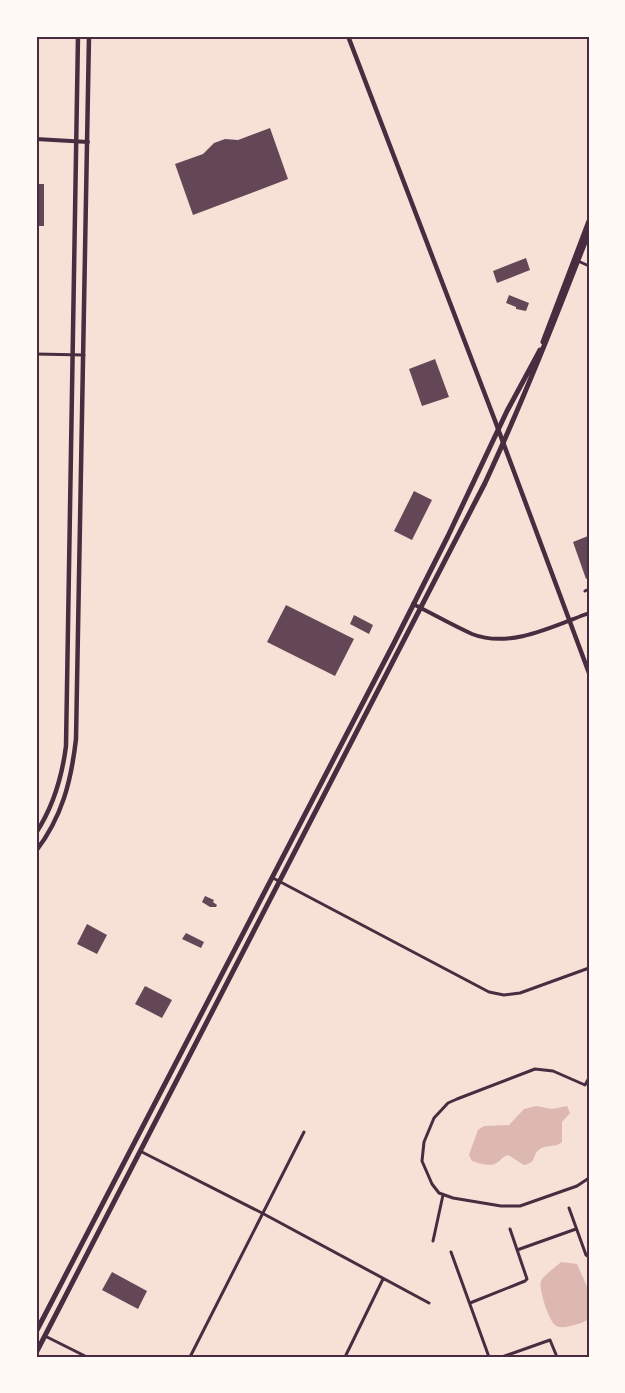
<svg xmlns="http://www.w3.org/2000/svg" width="625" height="1393" viewBox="0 0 625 1393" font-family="'Sofia Sans Condensed',sans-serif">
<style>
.water{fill:#dcb8b0}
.building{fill:#644757}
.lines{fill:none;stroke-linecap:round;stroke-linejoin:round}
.minor{stroke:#4a2c40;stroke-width:3}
.tertiary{stroke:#4a2c40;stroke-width:4}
.secondary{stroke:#4a2c40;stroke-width:4.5}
.primary{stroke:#4a2c40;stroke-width:5}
.neatline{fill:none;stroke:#4a2c40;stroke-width:2}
</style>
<rect width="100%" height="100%" fill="#f7e1d7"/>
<path class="water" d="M 536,1106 L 552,1109 L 567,1106 L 570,1113 L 562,1122 L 562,1142 C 556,1148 547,1144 540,1149 C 531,1155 538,1162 524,1165 L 508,1155 C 502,1157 502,1159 498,1162 C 492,1168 479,1163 472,1161 L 469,1155 L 471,1149 L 478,1130 L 484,1126 L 509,1125 L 524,1109 Z
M 561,1262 L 577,1264 L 589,1291 L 589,1319 C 583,1323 561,1331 555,1325 C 549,1320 538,1288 541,1281 C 543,1276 557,1266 561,1262 Z"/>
<path class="building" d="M 270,128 L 288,179 L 193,215 L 175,164 L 203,154 L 214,143 L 225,139 L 238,140 Z
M 36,184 L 44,184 L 44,226 L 36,226 Z
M 526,258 L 530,270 L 497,283 L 493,271 Z
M 509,295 L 529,303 L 526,311 L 516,309 L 516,307 L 506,303 Z
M 435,359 L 449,397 L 422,406 L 409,369 Z
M 414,491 L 432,500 L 412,540 L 394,531 Z
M 588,536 L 589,578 L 586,579 L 573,542 Z
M 286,605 L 354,639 L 335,676 L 267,642 Z
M 354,615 L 373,625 L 369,634 L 350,624 Z
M 205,896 L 214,900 L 213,902 L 217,905 L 216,907 L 210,907 L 202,902 Z
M 87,924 L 107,935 L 97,954 L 77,944 Z
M 186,933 L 204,942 L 201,948 L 182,939 Z
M 145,986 L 172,1000 L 162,1018 L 135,1004 Z
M 112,1272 L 147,1291 L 138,1309 L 102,1290 Z"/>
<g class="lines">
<path class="minor" d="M 578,261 L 589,266
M 36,354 L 84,355
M 585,591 L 589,589
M 273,878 L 489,992 L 504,995 L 520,993 L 589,968
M 589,1078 L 585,1085 L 553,1071 L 535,1069 L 457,1099 L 448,1103 L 434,1118 L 424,1142 L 422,1161 L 432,1184 L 439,1193 L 453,1198 L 501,1206 L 520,1206 L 577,1186 L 589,1178
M 140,1151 L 262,1213 L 429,1303
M 569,1208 L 586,1255 L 589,1257
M 433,1241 L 443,1195
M 517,1250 L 576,1229
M 451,1252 L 489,1357
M 470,1303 L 525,1281 L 527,1279 L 510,1229
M 45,1336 L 87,1357
M 190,1357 L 304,1132
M 345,1357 L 383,1279
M 502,1357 L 550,1340 L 557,1357"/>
<path class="tertiary" d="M 36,139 L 88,142
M 413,604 C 433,614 452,625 472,634 C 510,649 554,626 589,613"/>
<path class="secondary" d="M 348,36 L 494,418 L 589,673
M 36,833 C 53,807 62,777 66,746 L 78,36
M 36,851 C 62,817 71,782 76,739 L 89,36"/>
<path class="primary" d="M 543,342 L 589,221
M 36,1332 L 394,643 L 448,536 L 507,411 L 540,350
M 36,1353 L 485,483 C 523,401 556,317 589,232"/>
</g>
<rect width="625" height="1393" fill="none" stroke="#fffaf5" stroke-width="75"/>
<rect x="38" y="38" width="550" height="1318" class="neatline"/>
</svg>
